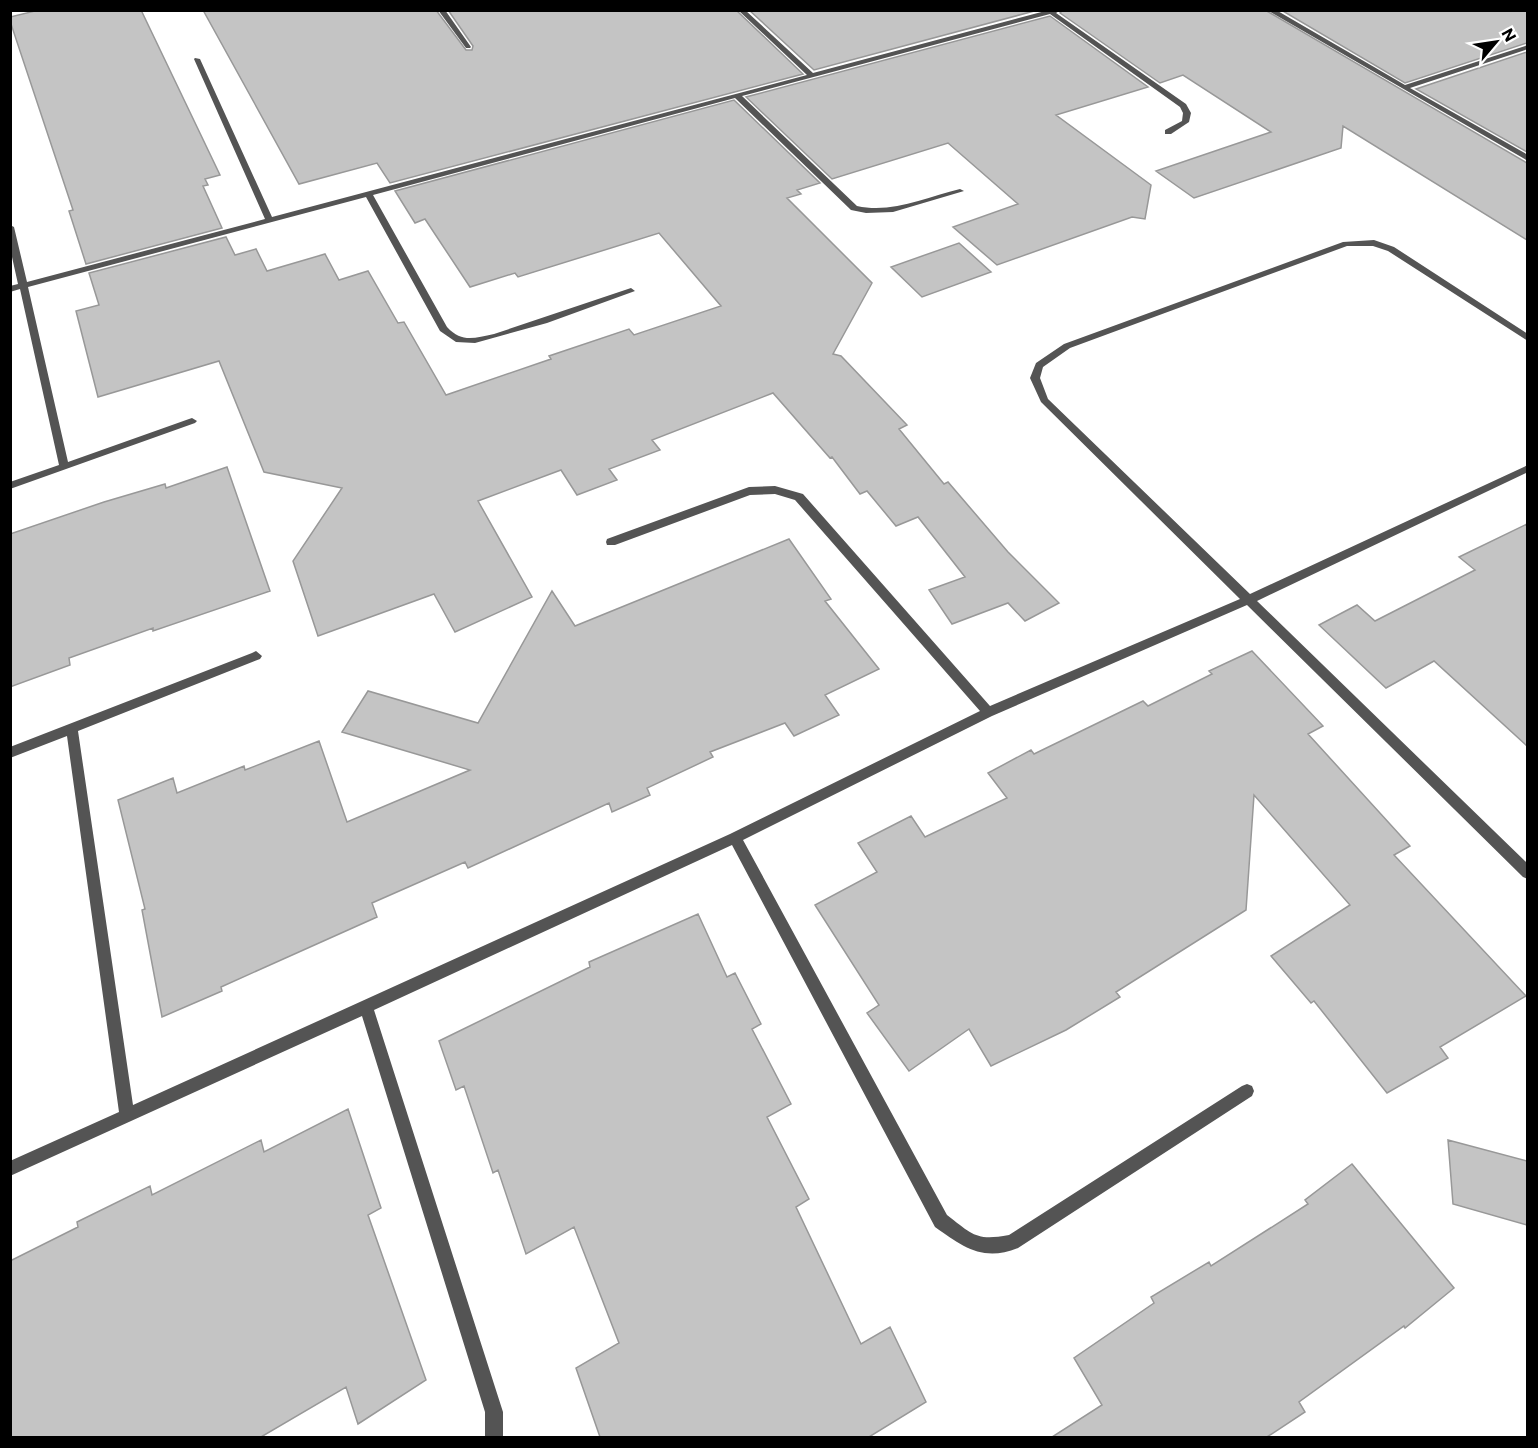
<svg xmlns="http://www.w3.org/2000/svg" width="1538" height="1448" viewBox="0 0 1538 1448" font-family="Commissioner,sans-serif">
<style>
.building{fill:#c4c4c4;stroke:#989898;stroke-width:1.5}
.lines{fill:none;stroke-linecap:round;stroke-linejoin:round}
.street{fill:#545454;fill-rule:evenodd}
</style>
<rect width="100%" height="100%" fill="#fff"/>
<path class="building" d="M 39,10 L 141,10 L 220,175 L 205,179 L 208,185 L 203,186 L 222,228 L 86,264 L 69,211 L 73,210 L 10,21 L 10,17 Z
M 203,10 L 436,10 L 466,50 L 472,50 L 473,46 L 448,10 L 736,10 L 803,74 L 390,183 L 377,163 L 299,184 Z
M 749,10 L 1038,10 L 814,70 Z
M 1063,10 L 1265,10 L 1527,163 L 1527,240 L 1343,126 L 1341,148 L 1194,198 L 1156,171 L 1271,132 L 1183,75 L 1160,83 L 1060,13 Z
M 1281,10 L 1527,10 L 1527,43 L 1405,83 Z
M 1050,16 L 1148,87 L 1056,115 L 1151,185 L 1145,219 L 1132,217 L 997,265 L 953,227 L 1018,204 L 948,143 L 832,179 L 746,97 Z
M 1527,52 L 1527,152 L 1416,89 Z
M 734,100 L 820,183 L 797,190 L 801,194 L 787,198 L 872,283 L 833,354 L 841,356 L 907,425 L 899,429 L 944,484 L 948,482 L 1008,552 L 1059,603 L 1025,621 L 1008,603 L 952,624 L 929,590 L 965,577 L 918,517 L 896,526 L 867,491 L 860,494 L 832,457 L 830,458 L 773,393 L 652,440 L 660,450 L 609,469 L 617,480 L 577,495 L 561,470 L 478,501 L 532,597 L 455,632 L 434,594 L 318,636 L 293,561 L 342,488 L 264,472 L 219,361 L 98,397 L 76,311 L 99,305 L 89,273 L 226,237 L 235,255 L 256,249 L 267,271 L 325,254 L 339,280 L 368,271 L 398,323 L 404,322 L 446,395 L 551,359 L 549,356 L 629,329 L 634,335 L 721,306 L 659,233 L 518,277 L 515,273 L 470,287 L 425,219 L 415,223 L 395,191 Z
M 959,243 L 991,272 L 922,297 L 891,267 Z
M 227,467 L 270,591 L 153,631 L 153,628 L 69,658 L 70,665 L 10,687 L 10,534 L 104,502 L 165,484 L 166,488 Z
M 1527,524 L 1527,746 L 1434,661 L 1386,688 L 1319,625 L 1357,605 L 1375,621 L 1475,570 L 1459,557 Z
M 789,539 L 831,599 L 825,601 L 879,669 L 825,695 L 839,715 L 794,736 L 785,723 L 710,752 L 713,757 L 647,788 L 650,795 L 612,812 L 609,803 L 468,868 L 465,862 L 372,903 L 377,917 L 221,987 L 222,991 L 162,1017 L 142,910 L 145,909 L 118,800 L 173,778 L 177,793 L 244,766 L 245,770 L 319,741 L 347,822 L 470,770 L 342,732 L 368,691 L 478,723 L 552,591 L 575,626 Z
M 1252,651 L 1323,726 L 1308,734 L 1410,846 L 1394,855 L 1526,996 L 1440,1047 L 1448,1058 L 1387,1093 L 1314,1001 L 1311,1003 L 1271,956 L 1350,905 L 1254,795 L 1246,910 L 1116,992 L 1120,997 L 1066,1030 L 991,1066 L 969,1029 L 909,1071 L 867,1013 L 879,1005 L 815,905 L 877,872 L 858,843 L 911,816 L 925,837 L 1007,798 L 988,773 L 1031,750 L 1034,754 L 1143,701 L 1148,706 L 1212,674 L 1209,671 Z
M 698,914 L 727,977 L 735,973 L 761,1024 L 752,1029 L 791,1104 L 767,1117 L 809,1199 L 796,1207 L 861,1344 L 890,1327 L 926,1402 L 869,1437 L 600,1437 L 576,1368 L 619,1343 L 574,1227 L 526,1254 L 498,1170 L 493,1173 L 464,1086 L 456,1090 L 439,1041 L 590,967 L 589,962 Z
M 348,1109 L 381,1208 L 368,1215 L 426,1380 L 358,1424 L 346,1387 L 261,1437 L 10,1437 L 10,1261 L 78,1227 L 77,1222 L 150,1186 L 152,1195 L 261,1140 L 264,1152 Z
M 1448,1140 L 1527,1161 L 1527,1225 L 1453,1204 Z
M 1352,1164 L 1454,1288 L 1405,1328 L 1404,1326 L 1299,1402 L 1305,1412 L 1267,1437 L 1052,1437 L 1102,1405 L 1074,1358 L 1154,1303 L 1151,1297 L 1209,1262 L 1211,1266 L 1308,1204 L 1305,1200 Z"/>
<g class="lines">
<path class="street" d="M 438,10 L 445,10 L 471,47 L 470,48 L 466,48 Z
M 738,10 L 745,10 L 813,73 L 1049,10 L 1061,10 L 1056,13 L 1186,104 L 1191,113 L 1189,122 L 1171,134 L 1165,134 L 1165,130 L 1182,121 L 1183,113 L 1180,107 L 1050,14 L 742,96 L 857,206 C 892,214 926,197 960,189 L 964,191 L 893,212 L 866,213 L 851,210 L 735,98 L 373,195 L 447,327 C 462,343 474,338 494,334 L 628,289 L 631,288 L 635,291 L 547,323 L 475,343 L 456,342 L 440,331 L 366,197 L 28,287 L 68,462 L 189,419 L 192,418 L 197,421 L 195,423 L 10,489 L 10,482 L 59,465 L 20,289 L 10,292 L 10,286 L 18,284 L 10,248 L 10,225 L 14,227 L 27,282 L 265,219 L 194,59 L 195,58 L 200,59 L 272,217 L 807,75 Z
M 1267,10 L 1276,10 L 1405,85 L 1528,45 L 1528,49 L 1410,88 L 1528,155 L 1528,161 Z
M 1374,240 L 1394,247 L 1528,334 L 1528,341 L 1388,251 L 1373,246 L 1347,246 L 1070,348 L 1043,367 L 1040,378 L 1048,399 L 1250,594 L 1528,465 L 1528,472 L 1257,601 L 1528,864 L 1528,879 L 1523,877 L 1247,605 L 992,716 L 743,840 L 947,1215 C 973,1235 976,1241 1009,1235 L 1242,1086 L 1247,1084 L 1252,1086 L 1254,1091 L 1252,1096 L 1018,1248 C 983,1262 963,1247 935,1227 L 732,845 L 374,1010 L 503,1412 L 503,1438 L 485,1438 L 485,1412 L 362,1016 L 10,1176 L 10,1161 L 119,1112 L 67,736 L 10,758 L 10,747 L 252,653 L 256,651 L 262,656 L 260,659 L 78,731 L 133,1105 L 730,834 L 980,711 L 795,500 L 775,494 L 750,495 L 615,545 L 607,545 L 606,542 L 607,539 L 749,487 L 775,486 L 803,494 L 990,706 L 1240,599 L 1041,402 L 1030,378 L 1036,363 L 1064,344 L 1343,242 Z"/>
</g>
<rect width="1538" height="1448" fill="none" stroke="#000000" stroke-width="24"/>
<g transform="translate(1496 42) rotate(61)" stroke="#ffffff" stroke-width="4.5" paint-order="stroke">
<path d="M0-4.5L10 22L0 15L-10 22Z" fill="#000000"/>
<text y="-9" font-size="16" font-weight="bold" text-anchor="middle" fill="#000000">N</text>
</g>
</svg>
